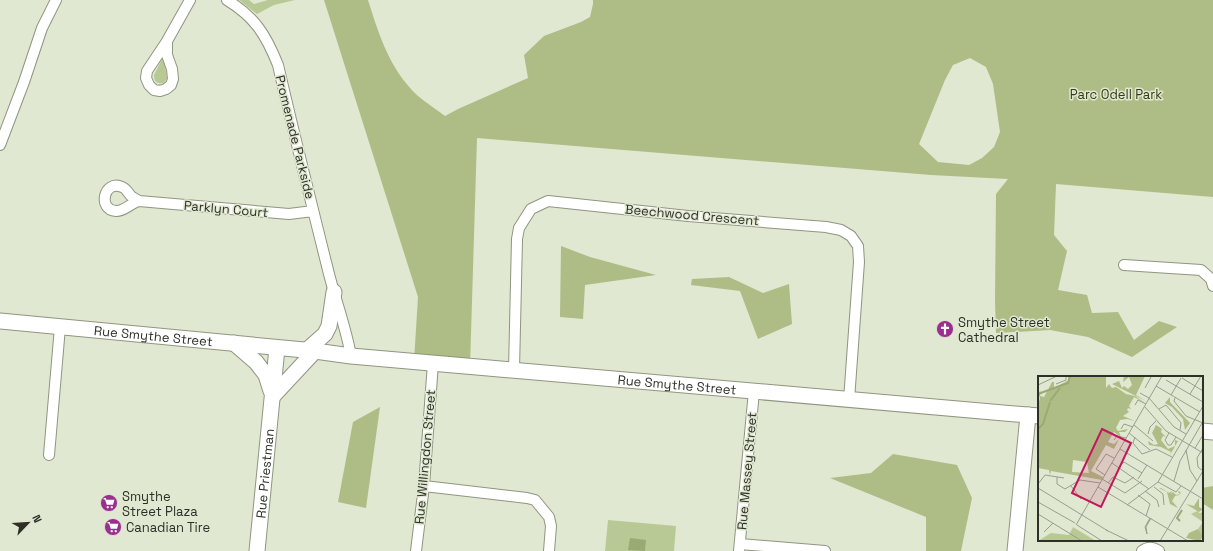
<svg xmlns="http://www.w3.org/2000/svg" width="1213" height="551" viewBox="0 0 1213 551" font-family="'Space Grotesk',sans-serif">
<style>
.green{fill:#b9c996}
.forest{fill:#adbd85;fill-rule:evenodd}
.water{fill:#9aaa73}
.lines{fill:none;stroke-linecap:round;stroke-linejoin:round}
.street-casing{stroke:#8f9580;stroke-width:12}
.secondary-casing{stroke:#8f9580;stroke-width:17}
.street{stroke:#fff;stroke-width:10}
.secondary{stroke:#fff;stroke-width:15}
.labels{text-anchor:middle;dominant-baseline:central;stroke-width:3;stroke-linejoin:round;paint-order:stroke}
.park-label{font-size:13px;fill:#313b11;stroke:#e0e8d1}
.street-label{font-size:13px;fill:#2d3027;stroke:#e0e8d1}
.poi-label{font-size:13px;fill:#2d3027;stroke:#e0e8d1;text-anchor:start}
.inset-river{fill:none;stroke:#9aaa73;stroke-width:2}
.inset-road{fill:none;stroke:#989e8d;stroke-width:1}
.view{fill:#c2185b;fill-opacity:0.15;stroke:#c2185b;stroke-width:2}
.inset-edge{fill:none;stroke:#2d3027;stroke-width:2}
</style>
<rect width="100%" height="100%" fill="#e0e8d1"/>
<path class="green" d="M 239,0 L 249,0 L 254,4 L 268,0 L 295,0 L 274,5 L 257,14 Z
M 162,59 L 164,60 L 167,78 L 164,83 C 157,84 154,82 154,75 Z
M 608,520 L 676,526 L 674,551 L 605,551 Z"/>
<path class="forest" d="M 324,0 L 368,0 C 379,35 390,70 418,96 C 426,103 436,109 445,116 L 458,109 L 528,78 L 524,55 L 544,36 L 581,22 L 590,17 L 593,4 L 593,0 L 1213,0 L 1213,197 L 1056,184 L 1054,235 L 1067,251 L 1058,290 L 1087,295 L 1092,313 L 1118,312 L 1134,340 L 1159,321 L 1177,327 L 1132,357 L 1088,337 L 1050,330 L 996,333 L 995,301 L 996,194 L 1008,179 L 931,175 L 477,138 L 470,366 L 414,361 L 418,297 ZM 970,58 L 986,67 L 993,84 L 1000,132 L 994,147 L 982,158 L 969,165 L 938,162 L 919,144 L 945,80 L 953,65 Z
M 561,246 L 590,257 L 656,275 L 585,285 L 583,319 L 560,317 Z
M 729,277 L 763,293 L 789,284 L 792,324 L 758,339 L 740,291 L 691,285 L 692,279 Z
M 380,407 L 366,508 L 338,502 L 353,422 Z
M 893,454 L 957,465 L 972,498 L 961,551 L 926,551 L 926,517 L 830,478 L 871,473 Z
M 1213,486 L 1213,510 L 1202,503 L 1202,488 Z"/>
<path class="water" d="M 630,538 L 646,540 L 645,551 L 628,550 Z"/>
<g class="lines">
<g class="street-casing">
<path id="street" d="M 227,0 C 255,17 266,35 278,65 C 294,134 311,202 328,270 C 335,299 346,327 351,356
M 167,41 L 167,55 L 172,69 L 173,79 L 171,85 L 166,89 L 160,91 L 154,90 L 149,85 L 146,78 L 147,71 L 167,41 L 190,0
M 0,145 L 24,82 L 42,28 L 56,0
M 139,201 C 136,199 133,198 131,196 C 128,193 126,188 122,187 C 104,179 97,210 116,211 C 123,212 131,203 139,201 L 289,214 L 313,211
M 1124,265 L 1201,270 L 1211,279 L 1213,286
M 514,370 L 517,239 L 519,228 L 531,209 L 548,201 L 688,216 L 826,227 L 841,230 L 851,236 L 858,246 L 859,262 L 849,400
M 49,455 L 60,327
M 424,486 L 527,498 L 535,500 L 549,517 L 551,526 L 549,551
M 740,544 L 825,551
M 416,551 L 424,486 L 433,363
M 739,551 L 754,391
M 1142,551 C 1147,547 1153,547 1159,551"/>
</g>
<g class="secondary-casing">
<g id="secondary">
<path id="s1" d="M 0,321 L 315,351 L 351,356 L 1039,416"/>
<path d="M 234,343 L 256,362 L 266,375 L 271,391"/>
<path d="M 307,350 L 325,334 L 329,326 L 334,292"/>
<path d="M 273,396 L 315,351"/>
<path d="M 1202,431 L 1213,432"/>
<path id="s2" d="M 257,551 L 277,348"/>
<path d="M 1015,551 L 1028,415"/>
</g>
</g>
<use href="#street" class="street"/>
<use href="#secondary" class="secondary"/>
</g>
<defs>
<g id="church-disc" transform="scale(0.9)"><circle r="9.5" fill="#9a2f90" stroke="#e0e8d1"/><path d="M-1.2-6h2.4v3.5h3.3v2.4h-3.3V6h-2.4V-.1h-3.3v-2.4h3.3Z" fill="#fff"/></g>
<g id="supermarket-disc" transform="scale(0.9)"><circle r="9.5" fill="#9a2f90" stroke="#e0e8d1"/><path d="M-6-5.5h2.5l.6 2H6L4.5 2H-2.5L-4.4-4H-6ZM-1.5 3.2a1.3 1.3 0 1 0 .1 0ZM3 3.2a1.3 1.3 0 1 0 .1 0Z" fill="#fff"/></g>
</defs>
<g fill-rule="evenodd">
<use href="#church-disc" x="945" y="329"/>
<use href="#supermarket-disc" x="109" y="503"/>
<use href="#supermarket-disc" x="113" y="527"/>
</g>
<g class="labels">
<g class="park-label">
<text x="1116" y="94">Parc Odell Park</text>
</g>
<g class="street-label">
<text transform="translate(295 137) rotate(76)">Promenade Parkside</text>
<text transform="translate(226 209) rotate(5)">Parklyn Court</text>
<text transform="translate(692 215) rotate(5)">Beechwood Crescent</text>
<text stroke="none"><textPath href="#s1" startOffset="154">Rue Smythe Street</textPath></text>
<text stroke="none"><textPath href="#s1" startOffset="680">Rue Smythe Street</textPath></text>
<text transform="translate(425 457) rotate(-85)">Rue Willingdon Street</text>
<text transform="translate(747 471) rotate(-85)">Rue Massey Street</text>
<text stroke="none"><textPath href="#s2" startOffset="78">Rue Priestman</textPath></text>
</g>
<g class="poi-label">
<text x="958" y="322">Smythe Street<tspan x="958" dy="15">Cathedral</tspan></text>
<text x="122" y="496">Smythe<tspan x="122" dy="15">Street Plaza</tspan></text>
<text x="126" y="527">Canadian Tire</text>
</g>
</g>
<g transform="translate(1038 376)">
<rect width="165" height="165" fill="#e0e8d1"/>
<path d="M 159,135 L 165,140 L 165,160 L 160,153 L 165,146 L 153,138 ZM 35,151 L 58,165 L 0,165 L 13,157 L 31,159 Z" fill="#b9c996"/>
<path d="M 30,0 L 68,0 L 68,12 L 71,8 L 74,12 L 78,11 L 88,18 L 97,20 L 107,27 L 96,21 L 91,30 L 93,33 L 90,32 L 89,34 L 91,36 L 85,40 L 97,45 L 89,43 L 82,44 L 78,52 L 80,55 L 90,53 L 87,56 L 81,56 L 83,61 L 76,56 L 70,66 L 76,68 L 81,63 L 76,73 L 68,69 L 53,95 L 65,101 L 64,104 L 13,95 L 12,99 L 11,94 L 0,92 L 0,29 L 2,22 L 0,17 L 3,15 L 2,20 L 6,21 L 14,6 L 16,6 L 16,12 L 31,4 ZM 35,84 L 49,86 L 51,97 L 34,96 ZM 86,0 L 107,0 L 98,19 L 108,25 L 74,8 L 81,5 L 84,12 L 86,10 L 90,13 L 94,9 L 91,1 L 85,6 ZM 132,21 L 132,26 L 152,47 L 147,54 L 145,43 L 134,31 L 127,27 ZM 118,49 L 124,53 L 123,56 L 128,61 L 125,60 L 123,64 L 130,73 L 137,70 L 137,64 L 140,65 L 132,79 L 133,76 L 123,71 L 111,69 L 110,65 L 116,69 L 120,68 L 114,57 ZM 121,112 L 123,112 L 131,117 L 134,115 L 133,118 L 135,116 L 138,119 L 142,118 L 140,116 L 141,115 L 143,117 L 141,119 L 137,120 L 134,125 L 140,132 L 132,128 L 129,116 ZM 161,122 L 161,131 L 165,133 L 165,140 L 162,138 L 164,136 L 164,134 L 161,136 L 148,128 L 156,130 ZM 160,153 L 165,160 L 162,165 L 148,162 L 151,157 Z" fill="#adbd85" fill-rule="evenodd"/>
<path class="inset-river" d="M 0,18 L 30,7 L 32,0M 12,25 L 22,12M 0,53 L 5,48 L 12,26M 142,145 L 139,142 L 144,134"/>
<path class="inset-road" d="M 144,2 L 165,15M 128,4 L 165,26M 18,8 L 28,4 L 28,0M 0,9 L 19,0M 118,10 L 162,36M 107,12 L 113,1M 102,17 L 111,22 L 136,51 L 148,58M 152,18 L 163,0M 133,19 L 143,2M 137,22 L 136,25 L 148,40 L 165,47M 97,29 L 100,24 L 108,28M 107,31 L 128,55 L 165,77M 121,33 L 128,29 L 143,47 L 142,54M 96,49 L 115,65M 83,53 L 86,48 L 95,51M 91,57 L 112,74M 131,57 L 127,64 L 130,69 L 133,69 L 138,61M 110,58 L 112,51 L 118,45M 97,61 L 95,67 L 104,78 L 118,73 L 134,81M 76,64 L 79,60 L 88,62M 157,72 L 165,59M 82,73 L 165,123M 148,74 L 152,94 L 159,105M 74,87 L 111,113M 81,91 L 86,86 L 104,97M 165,95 L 160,91 L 159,82 L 165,72M 67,99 L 58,93 L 68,78 L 76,82M 19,101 L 19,108 L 27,113 L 42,104 L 62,107M 64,103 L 87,117 L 104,105M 100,103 L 109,89M 136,105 L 142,85 L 164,47M 120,106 L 138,116 L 143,110M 70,107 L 75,101 L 87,107 L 96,101M 0,108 L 7,99 L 26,102M 33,110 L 43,123 L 42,121M 60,111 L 150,165M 116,111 L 125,118 L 126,129M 0,112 L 70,155M 107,115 L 119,124 L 121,131M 100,119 L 112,128 L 108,140M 0,126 L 37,147M 89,129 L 120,106 L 165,30M 0,138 L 44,165M 112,142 L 107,151 L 109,158 L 108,151 L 113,142M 38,149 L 124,0M 39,149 L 64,165M 68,154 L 91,165M 6,156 L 15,147M 122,165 L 165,95"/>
<path class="view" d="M 64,53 L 93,67 L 63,131 L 34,117 Z"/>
<rect width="165" height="165" class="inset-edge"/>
</g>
<g transform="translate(28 523) rotate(65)" stroke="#e0e8d1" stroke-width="3" paint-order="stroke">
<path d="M0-3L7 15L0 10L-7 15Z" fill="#2d3027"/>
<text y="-6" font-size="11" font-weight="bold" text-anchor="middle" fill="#2d3027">N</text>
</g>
</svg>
